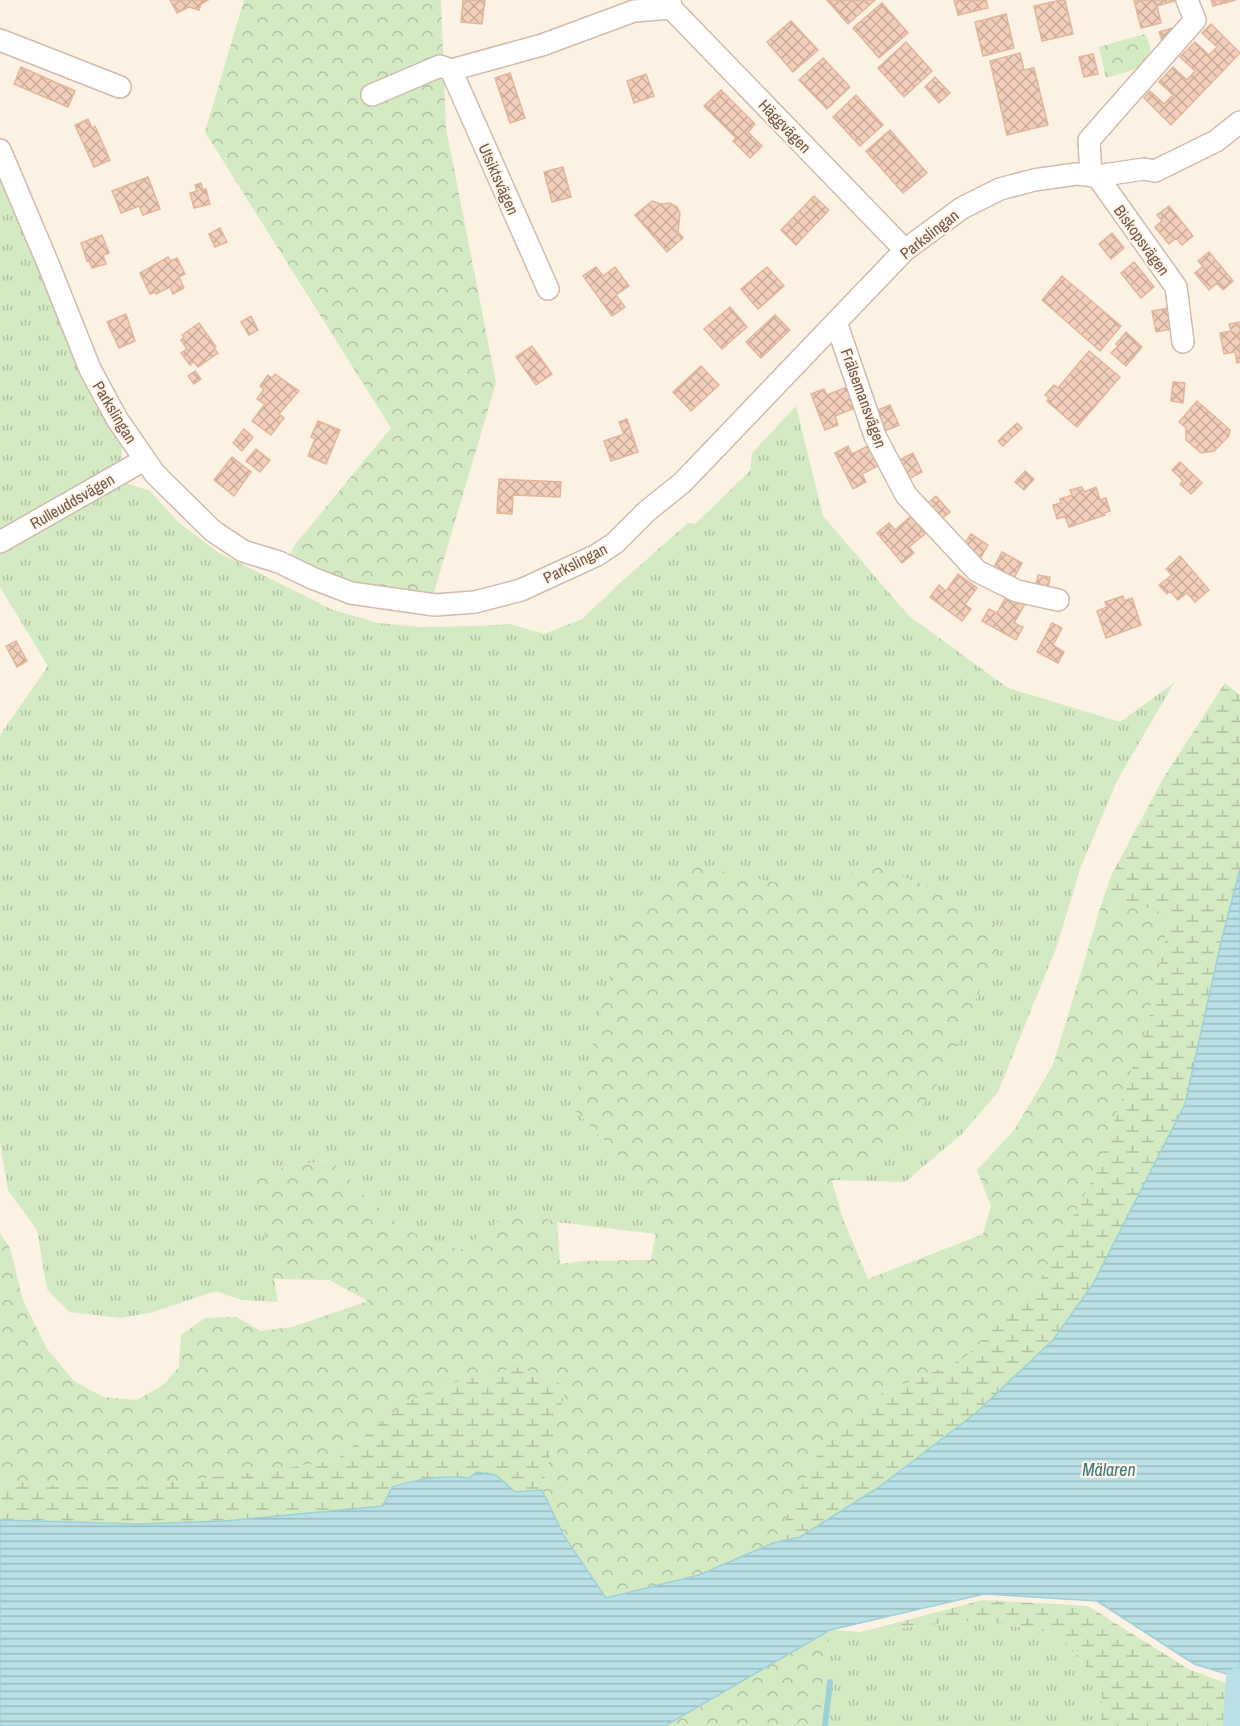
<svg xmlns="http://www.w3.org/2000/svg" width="1240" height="1726" viewBox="0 0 1240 1726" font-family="'Archivo Narrow',sans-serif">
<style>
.grass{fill:url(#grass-tufts)}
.forest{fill:url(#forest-crowns)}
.wetland{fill:url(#wetland-marsh)}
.water{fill:url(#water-rules);stroke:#9ed0d7;stroke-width:1.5}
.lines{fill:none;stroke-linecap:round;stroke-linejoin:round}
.stream{stroke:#9ed0d7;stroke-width:6}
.canal{stroke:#b8e0e6;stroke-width:20}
.building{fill:url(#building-cross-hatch);stroke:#e4b59b;stroke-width:1.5}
.minor-casing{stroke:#d0bbad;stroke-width:24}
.minor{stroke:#fff;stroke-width:21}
.labels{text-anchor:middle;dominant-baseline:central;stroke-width:4.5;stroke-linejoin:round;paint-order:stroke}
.street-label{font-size:16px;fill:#745749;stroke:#fff6ea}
.water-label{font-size:18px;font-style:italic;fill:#407881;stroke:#fff6ea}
</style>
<defs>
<pattern id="grass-tufts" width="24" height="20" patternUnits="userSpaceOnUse" patternTransform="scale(1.5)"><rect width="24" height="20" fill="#d3eac2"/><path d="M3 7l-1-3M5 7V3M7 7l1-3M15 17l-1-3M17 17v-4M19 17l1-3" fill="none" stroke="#b0c0a0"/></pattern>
<pattern id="forest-crowns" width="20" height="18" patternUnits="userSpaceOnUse" patternTransform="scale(1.5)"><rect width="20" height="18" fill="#d3eac2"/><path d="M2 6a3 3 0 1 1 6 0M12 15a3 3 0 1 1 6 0" fill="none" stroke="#b0c0a0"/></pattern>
<pattern id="wetland-marsh" width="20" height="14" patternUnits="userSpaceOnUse" patternTransform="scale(1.5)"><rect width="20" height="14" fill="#d3eac2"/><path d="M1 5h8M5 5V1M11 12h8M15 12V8" fill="none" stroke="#b0c0a0"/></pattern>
<pattern id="water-rules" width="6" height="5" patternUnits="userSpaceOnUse" patternTransform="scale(1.5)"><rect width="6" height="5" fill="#b8e0e6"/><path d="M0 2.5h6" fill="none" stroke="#9ab8bc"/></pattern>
<pattern id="building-cross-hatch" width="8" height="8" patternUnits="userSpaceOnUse" patternTransform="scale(1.5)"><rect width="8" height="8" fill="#f2cfbb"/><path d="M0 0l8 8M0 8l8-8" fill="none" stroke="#c9ab9a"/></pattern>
</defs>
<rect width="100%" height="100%" fill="#fcf2e3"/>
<path class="grass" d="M 0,167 L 121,431 L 122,460 L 101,475 L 0,533 Z
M 796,406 L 823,516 L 909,616 L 1008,688 L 1120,722 L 1174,683 L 1117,781 L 1080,869 L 1057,946 L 998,1092 L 962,1134 L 905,1182 L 832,1180 L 885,1156 L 815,907 L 787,885 L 576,1111 L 661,1200 L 656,1234 L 557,1222 L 514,1210 L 462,1249 L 433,1244 L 397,1223 L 365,1196 L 330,1160 L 254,1173 L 278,1302 L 241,1300 L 216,1291 L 150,1313 L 120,1318 L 69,1312 L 47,1289 L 37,1230 L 8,1190 L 0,1142 L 0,735 L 48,666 L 0,587 L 0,551 L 123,482 L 150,491 L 178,522 L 219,553 L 333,610 L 379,623 L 418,627 L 480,626 L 510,624 L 544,634 L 582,619 L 620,583 L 688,523 L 695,524 L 750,471 L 752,453 Z
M 976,1620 L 1057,1633 L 1102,1686 L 1101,1726 L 819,1726 L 830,1630 L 861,1632 Z"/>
<path class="forest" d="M 244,0 L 441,0 L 446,128 L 496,383 L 432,599 L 358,588 L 287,562 L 294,546 L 391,428 L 205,132 Z
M 1145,34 C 1163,66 1129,71 1106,78 L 1099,47 Z
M 863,862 L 941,891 L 1004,932 L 945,1074 L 885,1156 L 832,1181 L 843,1219 L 868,1279 L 983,1234 L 991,1206 L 977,1170 L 1014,1130 L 1053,1065 L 1103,899 L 1131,903 L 1170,914 L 1148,1022 L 1098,1169 L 1038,1284 L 965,1358 L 881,1394 L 821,1448 L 773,1543 L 699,1575 L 606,1598 L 564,1536 L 542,1490 L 566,1386 L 402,1405 L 336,1460 L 280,1469 L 130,1487 L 60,1486 L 0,1480 L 0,1233 L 10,1248 L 23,1300 L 47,1349 L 74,1381 L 103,1397 L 137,1400 L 163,1385 L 179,1367 L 181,1335 L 205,1318 L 236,1317 L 261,1331 L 292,1327 L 368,1301 L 329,1280 L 273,1279 L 254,1173 L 331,1160 L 365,1196 L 397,1223 L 433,1244 L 462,1249 L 514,1210 L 557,1222 L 560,1264 L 583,1261 L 651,1260 L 661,1200 L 576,1111 L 623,923 L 690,865 L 788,885 L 815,907 Z
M 830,1630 L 819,1726 L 665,1726 Z"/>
<path class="wetland" d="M 1225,683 L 1240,695 L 1240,869 L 1221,942 L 1185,1104 L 1093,1284 L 1053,1340 L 977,1412 L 879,1487 L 800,1537 L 773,1543 L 821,1448 L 881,1394 L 965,1358 L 1038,1284 L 1098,1169 L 1148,1022 L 1170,915 L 1131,903 L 1103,899 L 1112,874 L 1164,777 Z
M 519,1367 L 566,1386 L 542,1490 L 515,1492 L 496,1475 L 469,1478 L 449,1476 L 416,1480 L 392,1487 L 383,1506 L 224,1521 L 139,1524 L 0,1520 L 0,1480 L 60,1486 L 130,1487 L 280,1469 L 336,1460 L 402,1405 L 443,1385 Z
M 983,1600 L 1088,1606 L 1190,1670 L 1231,1685 L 1240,1685 L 1240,1726 L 1101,1726 L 1102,1686 L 1057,1633 L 976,1620 L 861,1632 Z"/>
<path class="water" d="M 1240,869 L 1240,1678 L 1194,1664 L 1097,1601 L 984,1594 L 830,1630 L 665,1726 L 0,1726 L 0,1520 L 139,1524 L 224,1521 L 383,1506 L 392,1487 C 418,1479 441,1475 469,1478 L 477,1472 L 496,1475 L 515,1492 L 542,1490 L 564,1536 L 606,1598 L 699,1575 L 773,1543 L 800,1537 L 879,1487 L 977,1412 L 1053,1340 L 1093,1284 L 1185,1104 L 1221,942 Z"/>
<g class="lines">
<path class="stream" d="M 825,1726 L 830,1682"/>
<path class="canal" d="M 1233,1726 L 1236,1678"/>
</g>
<path class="building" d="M 170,0 L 208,0 L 201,4 L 199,10 L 189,7 L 177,13 Z
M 463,0 L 485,0 L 482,24 L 461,22 Z
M 827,0 L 875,0 L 848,24 Z
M 954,0 L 986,0 L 988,8 L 958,15 Z
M 1061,0 L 1065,0 L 1073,34 L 1042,41 L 1034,6 Z
M 1134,0 L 1178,0 L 1157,6 L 1161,23 L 1141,28 Z
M 1211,0 L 1236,0 L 1213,6 Z
M 882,3 L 908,33 L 879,58 L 853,28 Z
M 1006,14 L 1014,48 L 983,56 L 975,22 Z
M 791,21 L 818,50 L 793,72 L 767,42 Z
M 1211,24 L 1240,53 L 1171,125 L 1144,98 L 1150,91 L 1164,104 L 1173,95 L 1159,82 L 1173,67 L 1187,80 L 1195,71 L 1180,57 L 1195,42 L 1209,55 L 1217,47 L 1202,33 Z
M 1173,28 L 1177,39 L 1163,43 L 1159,32 Z
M 906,42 L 932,71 L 904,97 L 878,68 Z
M 1020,53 L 1024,70 L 1034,68 L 1048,125 L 1007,135 L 990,61 Z
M 1093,54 L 1098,74 L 1084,77 L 1079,57 Z
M 823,58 L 850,87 L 827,109 L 799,80 Z
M 21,67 L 75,91 L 68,107 L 14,84 Z
M 510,73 L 525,118 L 510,123 L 495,78 Z
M 646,74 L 654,96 L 634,103 L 627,81 Z
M 935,77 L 950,93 L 939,103 L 925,87 Z
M 721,90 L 755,124 L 748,132 L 762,146 L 750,158 L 733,141 L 736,138 L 704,106 Z
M 856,95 L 883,125 L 860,146 L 833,117 Z
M 88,119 L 92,128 L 95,126 L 110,160 L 94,167 L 75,125 Z
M 890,130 L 927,173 L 903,193 L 866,151 Z
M 563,167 L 571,197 L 552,202 L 544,172 Z
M 148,177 L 160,209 L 143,215 L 139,206 L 121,213 L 112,191 Z
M 201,183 L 203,190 L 206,189 L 210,204 L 194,208 L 190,193 L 197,191 L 195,185 Z
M 814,196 L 829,210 L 796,245 L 781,230 Z
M 652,201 L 661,204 L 670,203 L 677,207 L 680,213 L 678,232 L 683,238 L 667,252 L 635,215 Z
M 1169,206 L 1193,236 L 1182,245 L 1176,238 L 1169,244 L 1155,227 L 1162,221 L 1157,215 Z
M 220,228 L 227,242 L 215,247 L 209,234 Z
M 1112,233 L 1124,248 L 1111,259 L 1099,244 Z
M 102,235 L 109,253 L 103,255 L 106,264 L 92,268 L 89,260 L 87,261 L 81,243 Z
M 1209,252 L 1233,281 L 1223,290 L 1217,283 L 1209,290 L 1195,273 L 1203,266 L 1198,261 Z
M 168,257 L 171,261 L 177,258 L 185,274 L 179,277 L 184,288 L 173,294 L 170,287 L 156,294 L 155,292 L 150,294 L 140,273 Z
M 1134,262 L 1154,287 L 1141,298 L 1121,273 Z
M 596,267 L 603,276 L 615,267 L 629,286 L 616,295 L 625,307 L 612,316 L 583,276 Z
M 767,267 L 784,286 L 758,309 L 741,289 Z
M 1062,276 L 1121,326 L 1100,351 L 1042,300 Z
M 730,307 L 747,327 L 722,349 L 704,329 Z
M 1168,308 L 1172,329 L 1156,332 L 1152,311 Z
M 126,314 L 135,341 L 119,348 L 107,322 Z
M 775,315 L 790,330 L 761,358 L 746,342 Z
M 251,316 L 258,330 L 249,335 L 241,322 Z
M 1240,322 L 1240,362 L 1237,363 L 1235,352 L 1224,354 L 1220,333 L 1231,331 L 1229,324 Z
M 199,323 L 216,347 L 214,348 L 218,353 L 198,367 L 194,362 L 190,365 L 181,353 L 187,349 L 181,340 L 184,337 L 182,335 Z
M 1126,332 L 1142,347 L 1126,366 L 1111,353 L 1118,346 L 1116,344 Z
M 532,346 L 552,374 L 536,385 L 516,357 Z
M 1089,351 L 1120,377 L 1077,427 L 1047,401 L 1049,398 L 1045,395 L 1054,385 L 1058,388 Z
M 701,366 L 719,385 L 691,411 L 673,392 Z
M 195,371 L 201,379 L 194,384 L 188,376 Z
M 275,374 L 299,391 L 279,414 L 284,418 L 271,435 L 252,421 L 265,404 L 257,399 L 264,389 L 260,386 L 268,375 L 272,378 Z
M 1173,382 L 1185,383 L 1183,403 L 1171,401 Z
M 847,387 L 855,408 L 835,416 L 838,425 L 825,430 L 811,394 L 824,389 L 827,395 Z
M 1197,401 L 1230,430 L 1229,436 L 1214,451 L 1201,453 L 1186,440 L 1186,428 L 1179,422 Z
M 890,405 L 899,425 L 885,431 L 876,411 Z
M 627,419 L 638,452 L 611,461 L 604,441 L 624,434 L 619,422 Z
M 318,421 L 340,430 L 326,464 L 308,456 L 315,439 L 311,437 Z
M 1017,423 L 1022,428 L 1003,446 L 998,441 Z
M 244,429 L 253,437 L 242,451 L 233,443 Z
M 870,445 L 880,465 L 862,474 L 866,482 L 853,489 L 835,453 L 848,446 L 852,454 Z
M 256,449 L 270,460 L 260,472 L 246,461 Z
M 913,453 L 922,472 L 909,479 L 899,460 Z
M 232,457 L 251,472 L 234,496 L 214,480 Z
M 1180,462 L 1202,483 L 1191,494 L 1180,484 L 1183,481 L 1172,470 Z
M 1025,471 L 1034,479 L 1024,490 L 1015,482 Z
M 499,479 L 561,482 L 560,497 L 513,495 L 512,514 L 497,513 Z
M 1082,487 L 1084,492 L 1096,487 L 1100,500 L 1106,498 L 1110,511 L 1104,513 L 1105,515 L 1069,527 L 1065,516 L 1057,519 L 1053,505 L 1061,503 L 1060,499 L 1072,495 L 1070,490 Z
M 936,496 L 950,512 L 938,522 L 924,506 Z
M 911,516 L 925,534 L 909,547 L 914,553 L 902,563 L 877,533 L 889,523 L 895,530 Z
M 971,534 L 988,545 L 980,559 L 962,548 Z
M 1002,552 L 1022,563 L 1013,580 L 993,569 Z
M 1180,556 L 1209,590 L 1195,602 L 1187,593 L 1178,600 L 1170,591 L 1167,594 L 1159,585 L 1172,575 L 1166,569 Z
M 958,574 L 977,588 L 965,604 L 971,609 L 962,621 L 930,597 L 939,585 L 946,591 Z
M 1038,575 L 1050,577 L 1048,591 L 1035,589 Z
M 1007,595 L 1025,604 L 1014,623 L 1023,627 L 1016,640 L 982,621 L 989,609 L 997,613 Z
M 1123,596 L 1124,601 L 1132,598 L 1141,625 L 1106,638 L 1097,611 L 1107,607 L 1105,602 Z
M 1052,623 L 1062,628 L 1053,645 L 1064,652 L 1058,663 L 1037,652 Z
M 16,641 L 27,661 L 17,667 L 6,646 Z"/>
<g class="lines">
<g class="minor-casing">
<path id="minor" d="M 670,0 L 671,8 L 905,250
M 0,40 L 120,87
M 451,70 L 548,289
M 372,95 L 440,66 L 451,70 L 542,45 L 634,11 L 671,8
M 0,150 L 49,266 L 90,369 L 117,419 L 155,474 L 213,531 L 243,551 L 279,562 L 312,578 L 351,593 L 435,605 L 475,602 L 521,590 L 597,555 L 615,543 L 647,511 L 682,483 L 905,250 L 962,208 L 1000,189 L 1034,180 L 1076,174 L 1097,176 L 1144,169 L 1155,171 L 1216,141 L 1240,122
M 1091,176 L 1089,140 L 1195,20 L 1187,0
M 1097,176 L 1176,287 L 1183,342
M 836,322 L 875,436 L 906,495 L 977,571 L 1017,591 L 1058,600
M 0,542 L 144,460"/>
</g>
<use href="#minor" class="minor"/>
</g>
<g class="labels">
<g class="street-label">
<text transform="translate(785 126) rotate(46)">Häggvägen</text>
<text transform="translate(499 179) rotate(66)">Utsiktsvägen</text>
<text transform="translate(929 234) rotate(-38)">Parkslingan</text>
<text transform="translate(1142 240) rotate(54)">Biskopsvägen</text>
<text transform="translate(864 398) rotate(70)">Frälsemansvägen</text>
<text transform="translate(115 412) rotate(59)">Parkslingan</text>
<text transform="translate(72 501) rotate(-30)">Rulleuddsvägen</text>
<text transform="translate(575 563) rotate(-27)">Parkslingan</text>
</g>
<g class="water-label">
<text x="1109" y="1469">Mälaren</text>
</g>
</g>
</svg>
